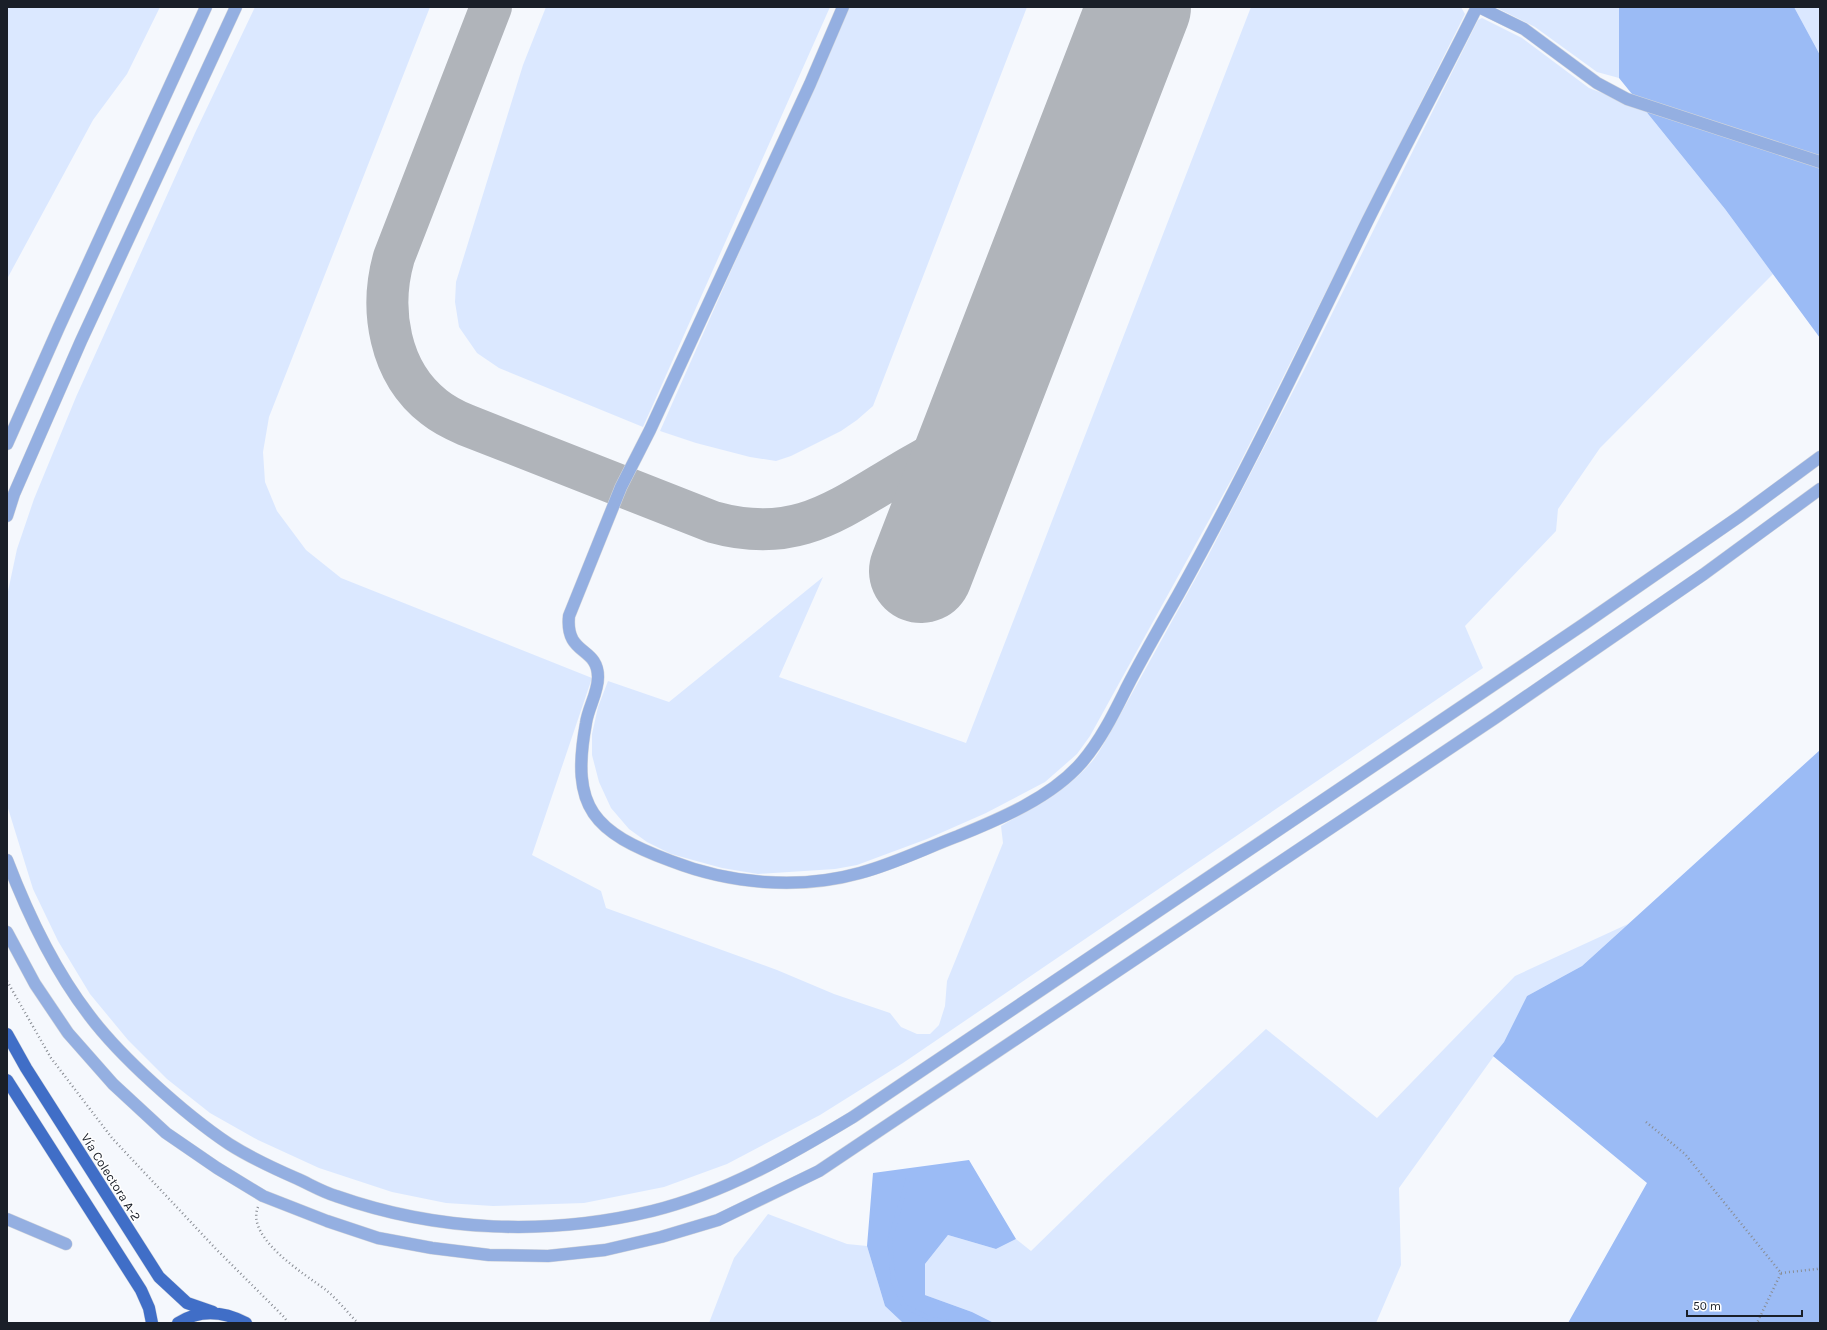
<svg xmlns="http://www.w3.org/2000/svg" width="1827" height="1330" viewBox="0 0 1827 1330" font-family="Karla,sans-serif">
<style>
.green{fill:#dbe8ff}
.forest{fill:#9bbbf5}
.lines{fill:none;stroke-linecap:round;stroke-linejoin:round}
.stream{stroke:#9bbbf5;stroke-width:4.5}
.taxiway{stroke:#b0b4ba;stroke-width:42}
.runway{stroke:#b0b4ba;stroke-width:104}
.minor-casing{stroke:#d2d5db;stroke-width:13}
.major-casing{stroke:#d2d5db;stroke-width:13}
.path{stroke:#898d94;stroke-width:2.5;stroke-dasharray:1 3;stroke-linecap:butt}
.minor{stroke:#94afe1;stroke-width:12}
.major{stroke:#406ec7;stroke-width:12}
.labels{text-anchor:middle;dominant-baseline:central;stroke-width:3;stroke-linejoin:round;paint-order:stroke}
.street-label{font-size:13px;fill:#1a1f28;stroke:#fff}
</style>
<rect width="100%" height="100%" fill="#f5f8fd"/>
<path class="green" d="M 7,7 L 160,7 L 127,74 L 93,120 L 7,279 Z
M 255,7 L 430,7 L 269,417 L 263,452 L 265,482 L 277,511 L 306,550 L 341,578 L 592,678 L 532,855 L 601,891 L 606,908 L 777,970 L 834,994 L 890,1013 L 901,1027 L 917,1034 L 930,1034 L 939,1025 L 945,1006 L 947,981 L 1003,843 L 1001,826 C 1034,807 1070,789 1094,759 C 1100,751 1105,741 1110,733 L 1208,556 L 1304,370 L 1478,20 L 1482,18 L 1522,38 L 1589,88 L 1644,109 L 1725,209 L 1773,274 L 1600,448 L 1558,509 L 1556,531 L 1465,626 L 1483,668 L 903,1063 L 820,1115 L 727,1164 L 664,1187 L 584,1203 L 493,1206 L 446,1203 L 392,1192 L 319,1168 L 258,1140 L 210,1113 L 167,1079 L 128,1040 L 90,994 L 58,941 L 33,889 L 7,805 L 7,596 L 17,549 L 34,499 L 76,397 L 195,133 Z
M 546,7 L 830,7 L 643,427 L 499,368 L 477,353 L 459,327 L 455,302 L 456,282 L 523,65 Z
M 848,7 L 1027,7 L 873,406 L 857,420 L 841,431 L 791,456 L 776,461 L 750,457 L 696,443 L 660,431 Z
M 1251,7 L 1461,7 L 1465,14 L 1235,473 L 1090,736 L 1077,754 L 1045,782 L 986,813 L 927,839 L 857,865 L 835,869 L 758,874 L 722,868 L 671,854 L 647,842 L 629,829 L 611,808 L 599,782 L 592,755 L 592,734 L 598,707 L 608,681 L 669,702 L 823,577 L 779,677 L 966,743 Z
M 1495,7 L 1619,7 L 1619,78 L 1597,72 L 1535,27 Z
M 1794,7 L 1820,7 L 1820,55 Z
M 1628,924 L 1582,966 L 1527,996 L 1504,1042 L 1399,1188 L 1401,1265 L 1376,1323 L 994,1323 L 972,1312 L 925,1295 L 925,1264 L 948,1235 L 996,1249 L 1016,1239 L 1031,1251 L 1108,1176 L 1266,1029 L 1377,1118 L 1515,976 Z
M 768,1214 L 847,1244 L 867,1246 L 885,1306 L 903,1323 L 709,1323 L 734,1258 Z"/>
<path class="forest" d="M 1619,7 L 1794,7 L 1820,55 L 1820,338 L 1725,209 L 1619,78 Z
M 1820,750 L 1820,1323 L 1568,1323 L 1647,1183 L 1493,1056 L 1504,1042 L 1527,996 L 1582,966 Z
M 969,1160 L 1016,1239 L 996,1249 L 948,1235 L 925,1264 L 925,1295 L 972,1312 L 994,1323 L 903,1323 L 885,1306 L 867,1246 L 873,1173 Z"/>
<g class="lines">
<path class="stream" d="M 908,1179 L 890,1240 L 893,1281 L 904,1306 L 931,1319 L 952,1323"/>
<path class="taxiway" d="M 491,7 L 394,257 C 379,309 389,372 434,407 C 444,415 454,420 466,425 L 713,522 C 795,545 836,511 902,472 C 923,459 949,448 965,430 C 979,413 987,393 996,374"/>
<path class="runway" d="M 921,571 L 1139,7"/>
<g class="minor-casing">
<path id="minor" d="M 843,7 L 810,84 L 650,430 L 621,487 L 569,616 C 565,656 598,646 598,677 C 598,693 588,708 586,723 C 570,809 594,832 671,861 C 730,884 799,890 860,873 C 894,864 926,848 958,836 C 1000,819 1052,797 1082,762 C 1101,740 1114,713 1127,687 C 1143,656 1161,625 1178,595 C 1246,473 1306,347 1367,222 C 1403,150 1441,79 1477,7
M 1479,7 L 1524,29 L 1597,83 L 1627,99 L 1820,162
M 7,444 L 59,327 L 206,7
M 7,516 L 14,494 L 81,341 L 236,7
M 7,860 C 28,915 53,968 89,1015 C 107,1039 130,1062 153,1083 C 177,1105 202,1126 229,1144 C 251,1158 275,1169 298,1179 C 311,1185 323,1192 336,1196 C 438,1232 548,1236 652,1211 C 725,1193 790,1155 853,1117 L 1584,624 L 1740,516 L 1820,457
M 7,932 L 35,984 L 68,1033 L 113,1084 L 166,1133 L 217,1168 L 263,1196 L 327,1221 L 378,1238 L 432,1248 L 489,1255 L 548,1256 L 605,1250 L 661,1237 L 718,1220 L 819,1171 L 1495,718 L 1704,574 L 1820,489
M 7,1219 L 66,1244"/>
</g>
<g class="major-casing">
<path id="major" d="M 7,1034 L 26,1068 L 159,1277 L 187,1303 L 213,1312
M 7,1080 L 141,1290 L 149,1308 L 152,1323
M 178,1323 C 200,1309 223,1311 246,1323"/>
</g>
<path class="path" d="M 7,981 L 51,1058 L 112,1138 L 216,1249 L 285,1318 L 288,1323
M 1646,1122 L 1685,1154 L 1781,1273 L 1757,1323
M 258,1207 C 245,1238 306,1275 326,1290 C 337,1299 347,1312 358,1323
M 1781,1273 L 1817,1269 L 1820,1268"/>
<use href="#minor" class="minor"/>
<use href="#major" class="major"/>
</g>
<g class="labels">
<g class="street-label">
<text transform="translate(111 1177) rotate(58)">Vía Colectora A-2</text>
</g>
</g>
<rect width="1827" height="1330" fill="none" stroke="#1a1f28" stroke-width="16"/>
<path d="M1687 1310v6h115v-6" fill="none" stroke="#1a1f28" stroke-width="2"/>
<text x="1693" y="1310" font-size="12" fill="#1a1f28" stroke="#ffffff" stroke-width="3" paint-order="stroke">50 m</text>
</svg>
